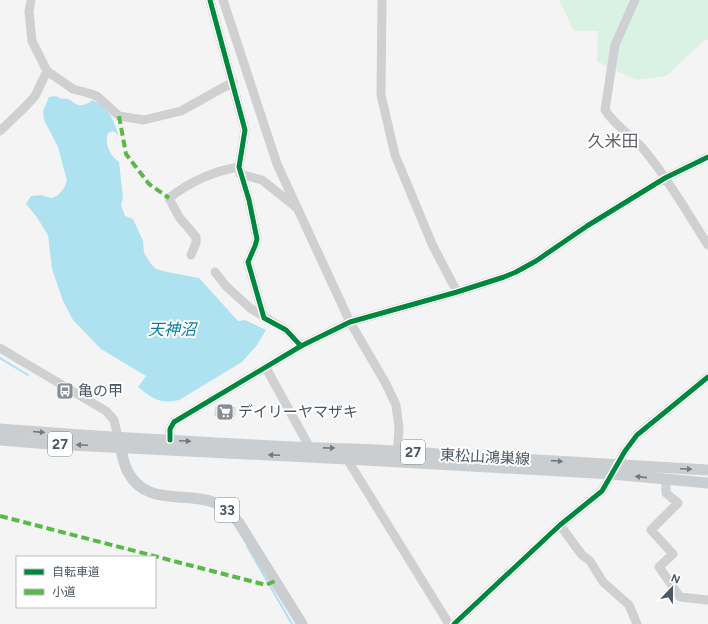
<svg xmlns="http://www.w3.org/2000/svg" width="708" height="624" viewBox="0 0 708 624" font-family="Figtree,'Noto Sans JP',sans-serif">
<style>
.green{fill:#d9f2e3}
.water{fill:#aee2f0}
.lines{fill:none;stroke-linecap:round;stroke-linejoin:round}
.stream{stroke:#aee2f0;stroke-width:2}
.building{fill:#ddddde}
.minor{stroke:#ced0d2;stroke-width:9}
.major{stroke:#caced1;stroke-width:11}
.quiet{stroke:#58b947;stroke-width:4;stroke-dasharray:8 4;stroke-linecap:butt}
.cycleway-casing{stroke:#fff;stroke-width:8}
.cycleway{stroke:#00873e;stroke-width:5}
.oneway{fill:#707a83}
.labels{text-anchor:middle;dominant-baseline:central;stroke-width:4;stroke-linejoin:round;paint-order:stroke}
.shield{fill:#fff;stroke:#808990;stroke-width:1}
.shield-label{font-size:14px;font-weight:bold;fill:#4a5661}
.poi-label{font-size:15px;fill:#4a5661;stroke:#fff;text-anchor:start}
.street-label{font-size:15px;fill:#4a5661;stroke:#fff}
.water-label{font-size:16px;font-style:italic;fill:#0c7c9b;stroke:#fff}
.quarter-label{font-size:17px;fill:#5f6368;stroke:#fff}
</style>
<rect width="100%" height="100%" fill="#f4f4f4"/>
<path class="green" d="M 559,0 L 708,0 L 708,40 L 706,39 L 666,76 L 636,80 L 597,62 L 598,31 L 574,31 Z"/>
<path class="water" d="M 56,96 L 61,99 C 75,95 73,114 93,100 C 111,110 114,120 119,138 L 116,133 L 113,131 L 108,133 C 104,143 110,156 119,162 L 123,198 L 121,205 L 125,216 L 133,219 L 143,241 L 144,253 L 151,264 L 156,269 L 167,272 L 199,278 L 238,321 L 245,320 L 266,330 L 257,345 L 242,362 L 179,400 C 160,405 152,398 138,387 L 146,376 L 101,349 L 73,320 L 63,301 L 52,269 L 48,235 L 36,216 L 26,204 L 31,196 L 42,195 L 47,197 L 52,198 L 58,195 L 64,188 L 67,181 L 58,147 L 44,120 L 43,111 L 49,97 Z"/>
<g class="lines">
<path class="stream" d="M 0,358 L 28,375
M 247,546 L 292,624"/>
</g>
<path class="building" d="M 215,406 L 236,407 L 235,417 L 214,416 Z"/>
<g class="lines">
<path class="minor" d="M 31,0 L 29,12 L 32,41 L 47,71 L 73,89 L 88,93 L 97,96 L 119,116 L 144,120 L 181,111 L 233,82
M 210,0 L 245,130 L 239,167 L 249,200 L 257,239 L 255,246 L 248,262 L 264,318
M 223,0 L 277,164 L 350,322 L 385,382 L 396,405 L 399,428 L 397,457
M 382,0 L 381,95 L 395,155 L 432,244 L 457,292
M 635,0 L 615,45 L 605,110 C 616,127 633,136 645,151 C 669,180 688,214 708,245
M 0,131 L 25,107 L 35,96 L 47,71
M 240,174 L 262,180 L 297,208
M 191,255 L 196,243 L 196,237 L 179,217 L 169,198 C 190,182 213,171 239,167
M 215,272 L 226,286 L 250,308 L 286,330 L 301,346
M 0,348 L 106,411 L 114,420 L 118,437
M 266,368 L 310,448
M 170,440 L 170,429 L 174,422 L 301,346 L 350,322 L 457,292 L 504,277 L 516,272 L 536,261 L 587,226 L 665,178 L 708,157
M 347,459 L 449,624
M 666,480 L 666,493 L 678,503 L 651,530 L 673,554 L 659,567 L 680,597 L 708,600
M 560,525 L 582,555 L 590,561 L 603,582 L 629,605 L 637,624
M 454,624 L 560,525 L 602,491 L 625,451 L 637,435 L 708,377"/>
<path class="major" d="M 0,429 C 98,437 195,442 293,447 C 341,449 390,449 438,454 L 708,470
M 0,440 L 50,444 L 347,459 L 612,474 L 708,483
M 119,440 C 121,450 123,463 128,472 C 146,506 184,492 213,502 C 224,506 232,514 239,523 L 302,624"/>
<path class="quiet" d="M 119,116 L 126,154 L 149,184 L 169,198
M 0,516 L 266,585 L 275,581"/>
<g class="cycleway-casing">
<path id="cycleway" d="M 210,0 L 245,130 L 239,167 L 249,200 L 257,239 L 255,246 L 248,262 L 264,318 L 286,330 L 301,346
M 170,440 L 170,429 L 174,422 L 301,346 L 350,322 L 457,292 L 504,277 L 516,272 L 536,261 L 587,226 L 665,178 L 708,157
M 454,624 L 560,525 L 602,491 L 625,451 L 637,435 L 708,377"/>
</g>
<use href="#cycleway" class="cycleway"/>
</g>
<defs><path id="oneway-solid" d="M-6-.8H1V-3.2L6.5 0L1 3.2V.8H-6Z"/></defs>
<g class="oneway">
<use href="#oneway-solid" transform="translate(39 432) rotate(5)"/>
<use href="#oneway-solid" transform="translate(185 441) rotate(3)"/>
<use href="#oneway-solid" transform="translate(82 445) rotate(-178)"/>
<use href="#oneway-solid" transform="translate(329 448) rotate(1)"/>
<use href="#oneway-solid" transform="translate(274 455) rotate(-177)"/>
<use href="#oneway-solid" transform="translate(557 461) rotate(4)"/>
<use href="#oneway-solid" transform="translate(686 469) rotate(3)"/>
<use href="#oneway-solid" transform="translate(641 477) rotate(-174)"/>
</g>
<defs>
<g id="bus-square" transform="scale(0.9)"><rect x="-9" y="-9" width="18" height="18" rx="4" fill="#868d94" stroke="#fff"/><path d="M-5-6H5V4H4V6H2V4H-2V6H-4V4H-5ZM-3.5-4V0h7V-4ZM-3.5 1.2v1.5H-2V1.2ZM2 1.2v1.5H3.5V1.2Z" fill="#fff"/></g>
<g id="supermarket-square" transform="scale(0.9)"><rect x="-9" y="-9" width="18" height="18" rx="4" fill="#868d94" stroke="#fff"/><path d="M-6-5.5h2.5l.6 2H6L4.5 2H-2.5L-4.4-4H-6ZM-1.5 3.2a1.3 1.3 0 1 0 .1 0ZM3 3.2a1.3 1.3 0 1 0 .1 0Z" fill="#fff"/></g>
</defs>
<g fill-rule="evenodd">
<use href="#bus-square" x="65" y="391"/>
<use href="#supermarket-square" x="225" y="412"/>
</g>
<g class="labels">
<g class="shield">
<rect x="48" y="432" width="24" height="24" rx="3"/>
<rect x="401" y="440" width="24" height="24" rx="3"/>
<rect x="215" y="498" width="24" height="24" rx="3"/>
</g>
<g class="shield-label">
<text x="60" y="444">27</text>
<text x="413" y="452">27</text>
<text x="227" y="510">33</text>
</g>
<g class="poi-label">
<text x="78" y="391">亀の甲</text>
<text x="238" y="412">デイリーヤマザキ</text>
</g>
<g class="street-label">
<text transform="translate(485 457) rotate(3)">東松山鴻巣線</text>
</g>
<g class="water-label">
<text x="172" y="329">天神沼</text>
</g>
<g class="quarter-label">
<text x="613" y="141">久米田</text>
</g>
</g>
<rect x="16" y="556" width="140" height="52" fill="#ffffff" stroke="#b7bbc0"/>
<rect x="24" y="569" width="20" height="6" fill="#00873e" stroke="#b7bbc0"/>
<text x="52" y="576" font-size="12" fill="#4a5661">自転車道</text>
<rect x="24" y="589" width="20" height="6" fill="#58b947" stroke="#b7bbc0"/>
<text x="52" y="596" font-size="12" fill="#4a5661">小道</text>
<g transform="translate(672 588) rotate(22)" stroke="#ffffff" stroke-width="3" paint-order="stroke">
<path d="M0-3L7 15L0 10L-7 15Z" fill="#4a5661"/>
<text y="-6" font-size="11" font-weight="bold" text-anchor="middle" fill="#4a5661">N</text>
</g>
</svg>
